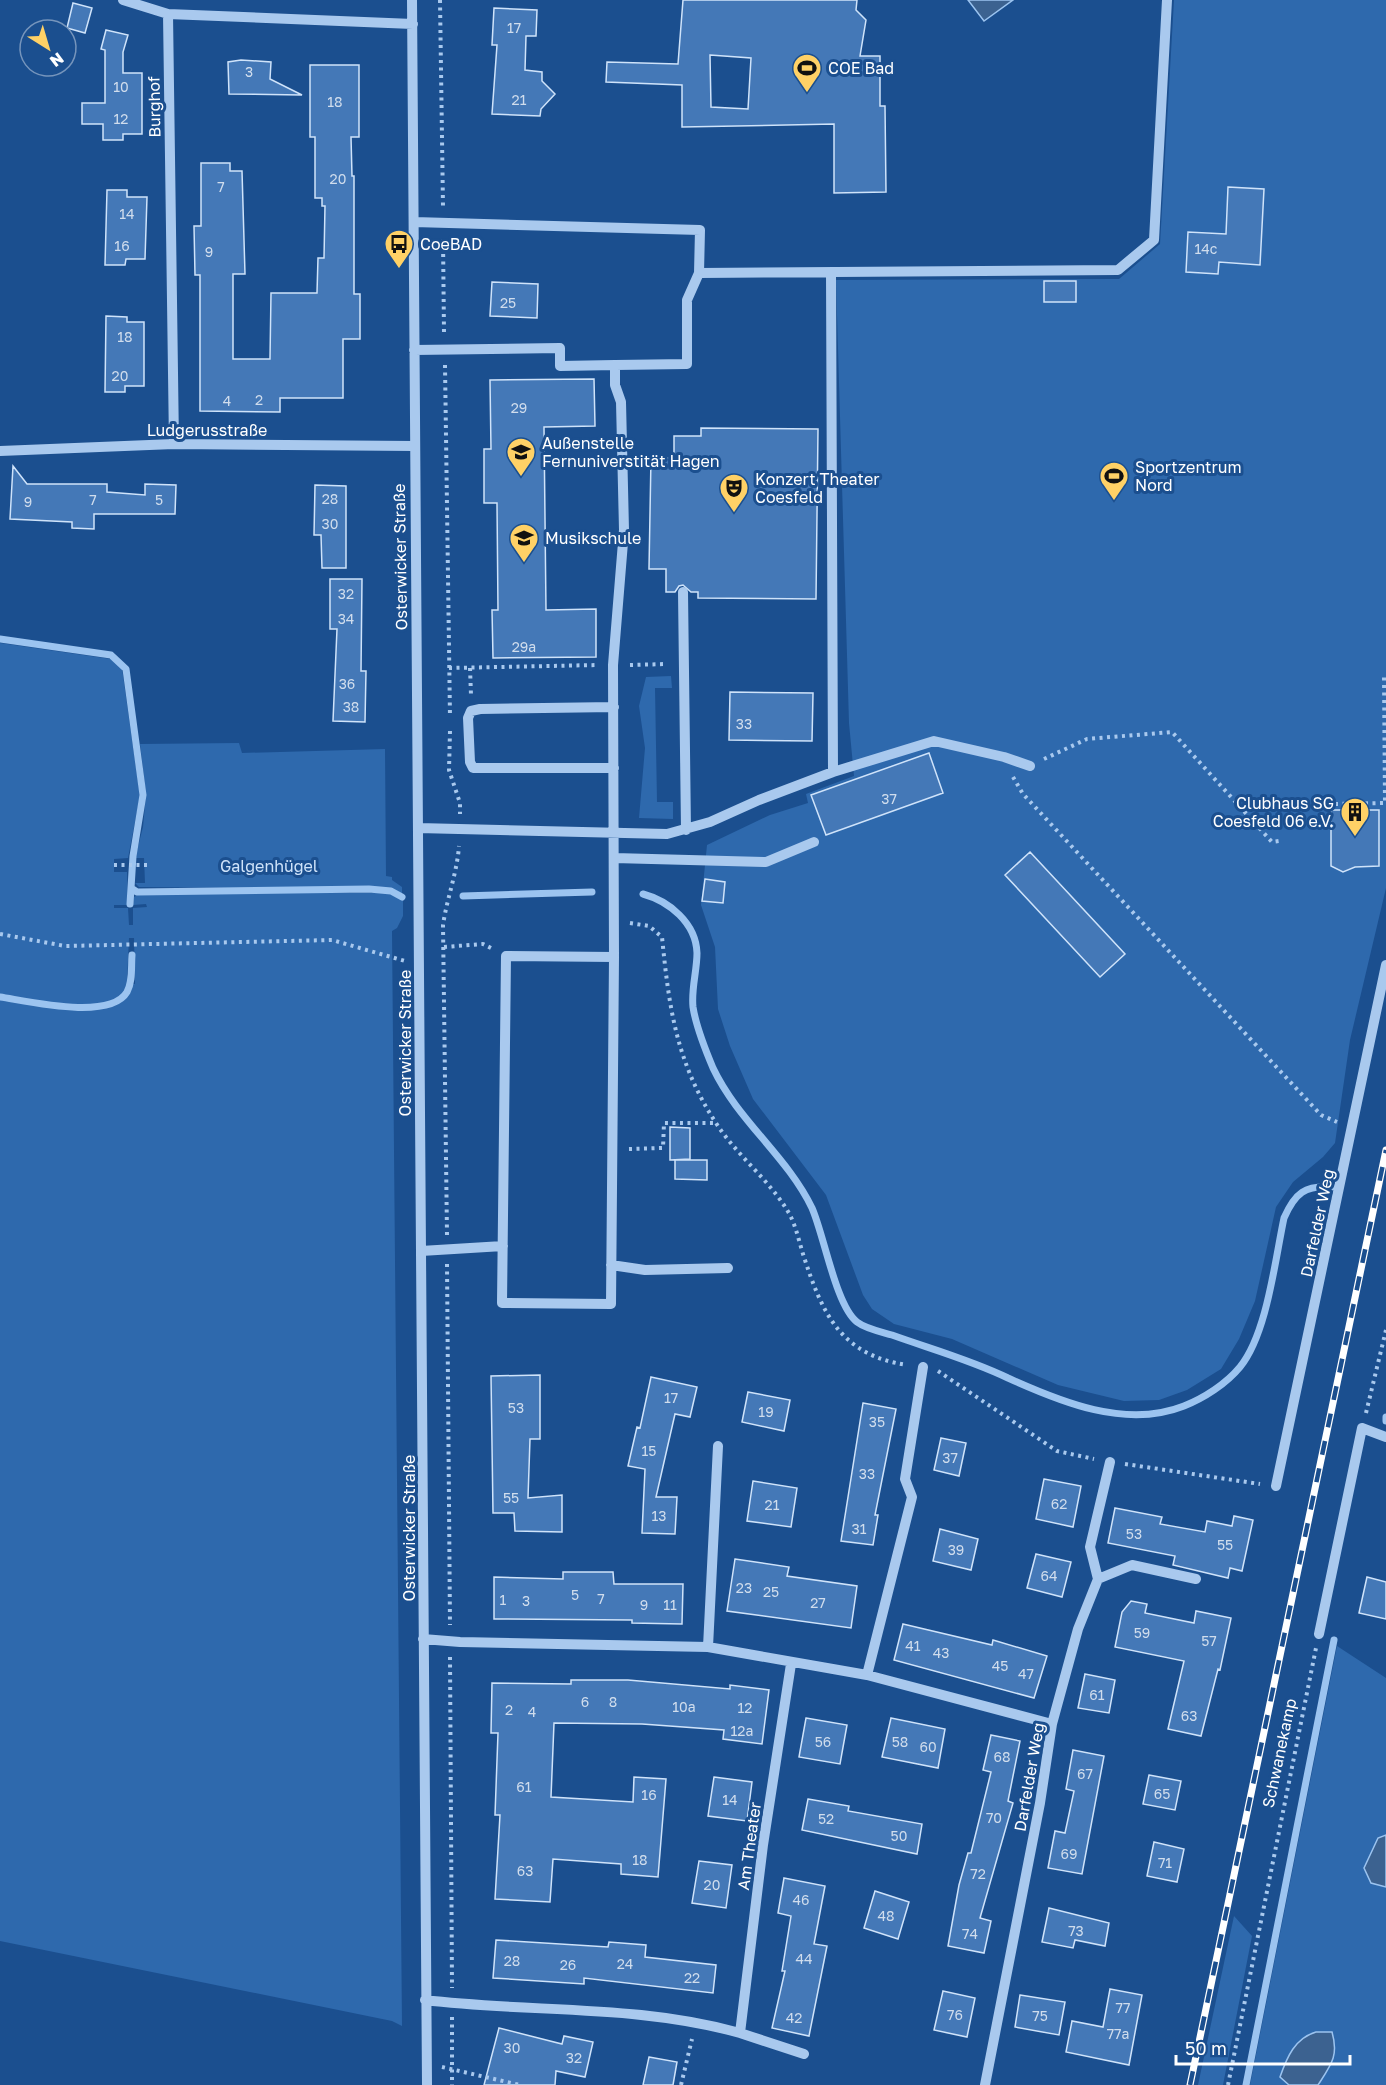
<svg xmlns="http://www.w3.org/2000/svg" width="1386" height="2085" viewBox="0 0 1386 2085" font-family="'Golos Text',sans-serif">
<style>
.green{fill:#2e69ad;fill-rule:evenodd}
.water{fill:#3c6290;stroke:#9cc4f0;stroke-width:1.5}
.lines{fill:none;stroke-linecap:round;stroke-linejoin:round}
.stream{stroke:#9cc4f0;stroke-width:7}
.building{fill:#4478b7;stroke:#cfe3fa;stroke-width:1.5;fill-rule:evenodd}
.path{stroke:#a9c9ee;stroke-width:4;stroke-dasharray:3 4.5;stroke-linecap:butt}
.minor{stroke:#a9c9ee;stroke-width:10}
.rail-casing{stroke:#fff;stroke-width:7}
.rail{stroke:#1b4f8f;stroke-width:4.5;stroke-dasharray:14;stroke-linecap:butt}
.labels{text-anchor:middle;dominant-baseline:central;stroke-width:6;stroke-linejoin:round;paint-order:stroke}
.number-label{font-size:14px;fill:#d0dded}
.poi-label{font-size:16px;fill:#fff;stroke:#1b4f8f;text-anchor:start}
.street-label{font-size:16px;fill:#fff;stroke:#1b4f8f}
.park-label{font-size:16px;fill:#cfe3fa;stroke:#1b4f8f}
</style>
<rect width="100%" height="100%" fill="#1b4f8f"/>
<path class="green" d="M 1174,0 L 1386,0 L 1386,888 L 1350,1040 L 1335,1143 L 1323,1157 L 1293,1182 L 1276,1207 L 1255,1301 L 1239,1339 L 1221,1369 L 1187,1390 L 1159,1400 L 1124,1401 L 1058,1385 L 952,1339 L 894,1324 L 872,1309 L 863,1295 L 826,1195 L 753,1099 L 730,1046 L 718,1009 L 715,947 L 701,905 L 707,845 L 770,815 L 808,803 L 806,794 L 854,776 L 849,723 L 836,280 L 1119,279 L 1160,244 Z
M 0,643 L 111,659 L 122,668 L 140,796 L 128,858 L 114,859 L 114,872 L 127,872 L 128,905 L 114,905 L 114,908 L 128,908 L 129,925 L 133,925 L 133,908 L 147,907 L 146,904 L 133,905 L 134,897 L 139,894 L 253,893 L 246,888 L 139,887 L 135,883 L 145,883 L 144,858 L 135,858 L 143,827 L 146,794 L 140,744 L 239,743 L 242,753 L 385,749 L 386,876 L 392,877 L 392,880 L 402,887 L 402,895 C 367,884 331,887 293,887 L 287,893 L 391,893 L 403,900 L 403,916 L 397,928 L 392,931 L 402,2026 L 392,2021 L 0,1941 ZM 129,938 L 134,938 L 135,984 L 127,983 Z
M 671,676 L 672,688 L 655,688 L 657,802 L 673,802 L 673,819 L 639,818 L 645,748 L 639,706 L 646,677 Z
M 1337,1646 L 1386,1678 L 1386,2085 L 1250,2085 Z
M 1234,1916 L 1252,1936 L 1223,2085 L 1198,2085 Z"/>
<path class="water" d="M 968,0 L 1013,0 L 984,21 Z
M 1386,1835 L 1386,1887 L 1371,1883 L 1364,1868 L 1378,1838 Z
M 1316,2032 L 1332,2032 C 1339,2056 1331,2065 1318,2085 L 1289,2085 L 1280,2077 C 1287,2057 1295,2038 1316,2032 Z"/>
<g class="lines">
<path class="stream" d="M 0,639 L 111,655 L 126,669 L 143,795 L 133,856 L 131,888 L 137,892 L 369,889 L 391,891 L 402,897
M 643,894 C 669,901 696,923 697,953 C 697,971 691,989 693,1007 C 696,1027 705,1049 713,1068 C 738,1121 787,1156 812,1208 C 824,1235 836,1306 857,1322 C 866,1329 882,1332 892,1335 C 931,1349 971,1360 1008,1378 C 1061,1402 1126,1429 1184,1406 C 1204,1398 1226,1384 1240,1367 C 1267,1334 1275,1260 1284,1218 C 1295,1193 1305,1185 1332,1187
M 463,896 L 592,892
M 130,904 L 131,888
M 0,997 C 27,1001 110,1021 127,992 C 133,981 131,967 132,955
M 1386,1421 L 1386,1417
M 1246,2085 L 1334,1640"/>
</g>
<path class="building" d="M 683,0 L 857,0 L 856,10 L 866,20 L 860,56 L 880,56 L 880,106 L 885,106 L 886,192 L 834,193 L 834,124 L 682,127 L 682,85 L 606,82 L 607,62 L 678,64 ZM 710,55 L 751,58 L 748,109 L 711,107 Z
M 73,3 L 92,8 L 85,33 L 67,28 Z
M 494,8 L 537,10 L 536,36 L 526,36 L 525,70 L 542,72 L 542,81 L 555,94 L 541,109 L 540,116 L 492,114 L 497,45 L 492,45 Z
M 106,30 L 128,35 L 123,52 L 123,73 L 142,73 L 142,134 L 123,134 L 123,140 L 103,140 L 103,124 L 82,124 L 82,103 L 105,103 L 105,50 L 101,49 Z
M 241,60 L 271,62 L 270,79 L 302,95 L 229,94 L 228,62 Z
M 310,65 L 359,65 L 359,137 L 351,137 L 352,176 L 354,176 L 354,294 L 360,294 L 360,339 L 343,339 L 343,398 L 280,398 L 280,412 L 200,411 L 200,275 L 195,275 L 194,226 L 201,226 L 201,163 L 230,163 L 230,171 L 242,171 L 245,274 L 233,274 L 233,359 L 270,359 L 271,293 L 317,293 L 318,258 L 324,258 L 325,206 L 322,206 L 322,198 L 315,198 L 315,137 L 310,137 Z
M 1228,187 L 1264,189 L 1260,265 L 1219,262 L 1218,274 L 1186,272 L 1188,232 L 1226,234 Z
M 107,190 L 127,190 L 127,197 L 147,197 L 145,259 L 126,259 L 125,265 L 105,265 Z
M 1044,281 L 1076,281 L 1076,302 L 1044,302 Z
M 492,282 L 538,284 L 537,318 L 490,316 Z
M 106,316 L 127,317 L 127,322 L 144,322 L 144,386 L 125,386 L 125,392 L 105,392 Z
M 594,379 L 595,426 L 544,427 L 546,610 L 596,609 L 596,657 L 493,658 L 492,610 L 498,610 L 497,503 L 484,503 L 484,449 L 491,449 L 490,380 Z
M 701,428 L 818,429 L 816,599 L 698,598 L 698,592 L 691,592 L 683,585 L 679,586 L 675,592 L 666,592 L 666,569 L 649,569 L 651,458 L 674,458 L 674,436 L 701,436 Z
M 13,466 L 27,484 L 107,484 L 107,492 L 145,495 L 145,484 L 176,485 L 175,514 L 94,514 L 94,529 L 72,528 L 72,522 L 10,519 Z
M 315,485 L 346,486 L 346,568 L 322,568 L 321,535 L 314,535 Z
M 330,579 L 362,579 L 361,671 L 366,671 L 365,722 L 333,721 L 337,629 L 330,629 Z
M 730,692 L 813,693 L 812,741 L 729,740 Z
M 929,753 L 943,793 L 826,835 L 811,795 Z
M 1331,810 L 1379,810 L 1379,866 L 1355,867 L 1343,872 L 1331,866 Z
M 1030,852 L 1125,954 L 1100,977 L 1005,875 Z
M 705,879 L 725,882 L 723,903 L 702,901 Z
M 670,1127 L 690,1128 L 690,1159 L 670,1160 Z
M 675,1160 L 707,1160 L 707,1180 L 675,1179 Z
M 540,1375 L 540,1439 L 530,1439 L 528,1498 L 562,1495 L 562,1532 L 515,1531 L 514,1513 L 493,1513 L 491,1376 Z
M 651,1377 L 697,1387 L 690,1417 L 675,1414 L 656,1497 L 677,1497 L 675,1534 L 642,1533 L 645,1469 L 628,1466 L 637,1427 L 640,1428 Z
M 748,1392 L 790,1400 L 784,1431 L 742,1422 Z
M 863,1403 L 896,1409 L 875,1515 L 878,1515 L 873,1545 L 841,1541 Z
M 941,1438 L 966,1443 L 959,1476 L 934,1470 Z
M 1044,1479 L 1081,1486 L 1073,1527 L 1036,1519 Z
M 753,1481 L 797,1488 L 791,1527 L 747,1521 Z
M 1115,1508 L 1162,1517 L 1160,1524 L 1205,1532 L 1207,1521 L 1232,1526 L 1234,1516 L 1253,1520 L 1242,1571 L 1230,1568 L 1228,1578 L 1173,1565 L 1175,1556 L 1108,1543 Z
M 940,1529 L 978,1539 L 971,1570 L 933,1561 Z
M 1036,1554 L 1071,1562 L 1062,1597 L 1027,1588 Z
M 735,1559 L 789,1567 L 787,1576 L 857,1586 L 851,1628 L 727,1611 Z
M 563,1572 L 613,1572 L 614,1584 L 683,1584 L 682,1624 L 632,1623 L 632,1620 L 494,1619 L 494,1577 L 563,1579 Z
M 1367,1577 L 1386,1582 L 1386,1619 L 1359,1613 Z
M 1131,1601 L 1147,1604 L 1145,1613 L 1194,1623 L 1196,1611 L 1231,1618 L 1220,1670 L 1218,1669 L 1201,1736 L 1168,1729 L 1184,1661 L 1115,1647 L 1122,1612 Z
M 903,1624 L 992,1645 L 993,1640 L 1047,1656 L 1034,1698 L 894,1660 Z
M 1085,1674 L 1115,1680 L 1109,1713 L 1078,1708 Z
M 571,1680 L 628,1680 L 730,1689 L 730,1685 L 769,1690 L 762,1744 L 723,1739 L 724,1730 L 642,1724 L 554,1723 L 551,1797 L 633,1802 L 634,1777 L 666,1779 L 658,1877 L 621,1874 L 621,1864 L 553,1859 L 550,1902 L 495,1899 L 500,1815 L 495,1815 L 498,1733 L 491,1733 L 492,1683 L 571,1684 Z
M 806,1718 L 847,1725 L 840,1764 L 799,1757 Z
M 891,1718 L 945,1729 L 938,1768 L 882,1757 Z
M 991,1735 L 1020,1741 L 1008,1801 L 1013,1803 L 980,1918 L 991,1921 L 984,1953 L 948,1946 L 959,1885 L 968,1853 L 971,1853 L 991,1772 L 983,1770 Z
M 1073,1750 L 1104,1756 L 1082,1874 L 1048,1868 L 1055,1831 L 1065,1833 L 1074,1791 L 1066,1789 Z
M 1149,1775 L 1181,1781 L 1175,1810 L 1143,1804 Z
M 714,1777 L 752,1782 L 747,1821 L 708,1816 Z
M 808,1799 L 849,1806 L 848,1811 L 922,1824 L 917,1854 L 802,1830 Z
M 1154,1842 L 1184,1849 L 1177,1882 L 1147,1876 Z
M 699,1861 L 732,1865 L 726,1908 L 692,1903 Z
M 784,1878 L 825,1886 L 814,1944 L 827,1946 L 809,2036 L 772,2028 L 785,1971 L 782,1971 L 791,1916 L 778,1913 Z
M 875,1891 L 909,1902 L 898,1939 L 864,1928 Z
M 1049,1908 L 1109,1923 L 1105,1946 L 1075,1940 L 1073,1948 L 1042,1942 Z
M 496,1940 L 608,1947 L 609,1942 L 646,1945 L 645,1957 L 716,1965 L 713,1993 L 584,1978 L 584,1984 L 493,1978 Z
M 1110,1989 L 1142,1995 L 1129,2065 L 1066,2052 L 1072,2021 L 1103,2027 Z
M 943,1991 L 975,1998 L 967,2037 L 934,2030 Z
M 1020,1995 L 1065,2002 L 1059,2035 L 1015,2027 Z
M 499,2028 L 562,2044 L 564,2036 L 593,2042 L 585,2077 L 556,2071 L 555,2085 L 484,2085 Z
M 649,2057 L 677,2062 L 673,2085 L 643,2085 Z"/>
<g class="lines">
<path class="path" d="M 440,0 L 443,207
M 443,239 L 444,333
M 445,365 L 450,717
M 630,665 L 667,664
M 449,668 L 598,665
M 470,668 L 471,695
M 450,731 L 449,770 L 460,803 L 460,814
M 1044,759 L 1087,739 L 1172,732 L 1272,842 L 1279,841
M 1013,777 L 1023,794 L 1321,1115 L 1337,1122
M 1335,804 L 1385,803 L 1384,675
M 114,865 L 147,865
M 630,923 L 649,926 L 662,937 C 669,1007 676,1062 716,1123 C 737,1156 771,1181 790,1215 C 796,1227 799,1241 803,1254 C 822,1313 840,1355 907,1365
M 0,934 L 65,946 L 332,940 L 405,961
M 444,947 L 483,944 L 493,949
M 629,1149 L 663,1148 L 664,1123 L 715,1123
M 447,1235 L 443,925 C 447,898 457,873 459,846
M 447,1264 L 450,1625
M 938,1371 L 1057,1451 L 1094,1459
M 1366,1413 L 1386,1330
M 1125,1464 L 1260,1484
M 450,1657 L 452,1988
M 452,2017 L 452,2085
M 442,2067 L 520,2085
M 681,2085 L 692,2039
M 1228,2085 L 1316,1648"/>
<path class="minor" d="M 123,0 L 168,14
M 412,0 L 427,2085
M 414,222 L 700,230 L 699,273 L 1118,270 L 1154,240 L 1167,0
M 831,273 L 833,772
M 414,350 L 560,348 L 560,366 L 615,365
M 174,444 L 168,14 L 413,24
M 0,451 L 174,444 L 414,446
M 683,592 L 686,830
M 614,707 L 480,709 L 471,711 L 468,718 L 470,762 L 473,768 L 614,768
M 418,828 L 667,834 L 710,822 L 759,800 L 833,772 L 934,741 L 1004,757 L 1030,766
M 614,858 L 766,862 L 814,842
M 506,956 L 614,957 L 611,1304 L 502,1303 Z
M 614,957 L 613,665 L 624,530 L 621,402 L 615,385 L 615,365 L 687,364 L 687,300 L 699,273
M 421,1251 L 503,1246
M 611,1265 L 645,1270 L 728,1268
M 1276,1486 L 1386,965
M 1098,1579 L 1090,1547 L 1110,1462
M 1319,1634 L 1362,1428 L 1386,1437
M 423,1639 L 460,1642 L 708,1647 L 867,1675 L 1052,1724
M 708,1647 L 718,1446
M 867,1675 L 912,1497 L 905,1479 L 923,1367
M 425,2000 C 531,2013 637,2004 740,2033 L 763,1845 L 791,1664
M 740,2033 L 804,2054
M 985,2085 L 1040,1803 L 1052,1724 L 1078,1629 L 1098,1579 L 1132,1565 L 1196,1579"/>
<g class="rail-casing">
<path id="rail" d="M 1190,2085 L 1386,1150"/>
</g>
<use href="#rail" class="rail"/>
</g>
<defs>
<g id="stadium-pin" transform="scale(1.5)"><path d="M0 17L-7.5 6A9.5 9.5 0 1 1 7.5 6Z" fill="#ffd166" stroke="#1b4f8f"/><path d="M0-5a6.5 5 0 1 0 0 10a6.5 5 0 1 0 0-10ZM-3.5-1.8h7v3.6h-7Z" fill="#111"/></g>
<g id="bus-pin" transform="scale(1.5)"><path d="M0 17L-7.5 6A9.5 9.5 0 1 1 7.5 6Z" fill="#ffd166" stroke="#1b4f8f"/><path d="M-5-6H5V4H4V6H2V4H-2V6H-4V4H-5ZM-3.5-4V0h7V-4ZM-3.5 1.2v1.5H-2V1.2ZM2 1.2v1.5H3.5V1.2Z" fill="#111"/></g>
<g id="university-pin" transform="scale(1.5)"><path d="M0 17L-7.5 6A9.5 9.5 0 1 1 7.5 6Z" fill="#ffd166" stroke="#1b4f8f"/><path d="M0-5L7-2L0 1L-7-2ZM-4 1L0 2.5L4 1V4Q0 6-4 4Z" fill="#111"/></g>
<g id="theatre-pin" transform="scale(1.5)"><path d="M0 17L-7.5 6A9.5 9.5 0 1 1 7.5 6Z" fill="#ffd166" stroke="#1b4f8f"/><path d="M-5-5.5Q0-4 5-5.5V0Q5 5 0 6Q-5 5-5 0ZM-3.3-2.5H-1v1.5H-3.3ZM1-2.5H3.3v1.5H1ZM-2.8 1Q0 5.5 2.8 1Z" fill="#111"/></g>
<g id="building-pin" transform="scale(1.5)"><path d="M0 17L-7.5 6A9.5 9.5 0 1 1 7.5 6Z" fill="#ffd166" stroke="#1b4f8f"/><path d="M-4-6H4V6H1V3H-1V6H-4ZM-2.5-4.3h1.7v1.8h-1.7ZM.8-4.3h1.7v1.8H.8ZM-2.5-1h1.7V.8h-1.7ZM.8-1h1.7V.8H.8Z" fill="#111"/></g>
</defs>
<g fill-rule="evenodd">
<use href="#stadium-pin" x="807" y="68"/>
<use href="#bus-pin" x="399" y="244"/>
<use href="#university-pin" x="521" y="452"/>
<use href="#stadium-pin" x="1114" y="476"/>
<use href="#theatre-pin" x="734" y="488"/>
<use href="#university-pin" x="524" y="538"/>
<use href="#building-pin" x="1355" y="812"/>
</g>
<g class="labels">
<g class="number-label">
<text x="514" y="27">17</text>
<text x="249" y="71">3</text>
<text x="121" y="86">10</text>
<text x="519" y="99">21</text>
<text x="335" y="101">18</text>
<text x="121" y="118">12</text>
<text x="338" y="178">20</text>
<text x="221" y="186">7</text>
<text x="127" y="213">14</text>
<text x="122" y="245">16</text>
<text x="1206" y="248">14c</text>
<text x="209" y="251">9</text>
<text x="508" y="302">25</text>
<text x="125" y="336">18</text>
<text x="120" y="375">20</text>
<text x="259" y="399">2</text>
<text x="227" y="400">4</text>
<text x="519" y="407">29</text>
<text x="330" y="498">28</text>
<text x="93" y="499">7</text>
<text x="159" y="499">5</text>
<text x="28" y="501">9</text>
<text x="330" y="523">30</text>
<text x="346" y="593">32</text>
<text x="346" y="618">34</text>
<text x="524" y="646">29a</text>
<text x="347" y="683">36</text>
<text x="351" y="706">38</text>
<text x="744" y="723">33</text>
<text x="889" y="798">37</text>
<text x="671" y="1397">17</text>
<text x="516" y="1407">53</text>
<text x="766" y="1411">19</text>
<text x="877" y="1421">35</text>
<text x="649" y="1450">15</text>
<text x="950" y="1457">37</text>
<text x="867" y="1473">33</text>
<text x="511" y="1497">55</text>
<text x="1059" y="1503">62</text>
<text x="772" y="1504">21</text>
<text x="659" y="1515">13</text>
<text x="859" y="1528">31</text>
<text x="1134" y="1533">53</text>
<text x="1225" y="1544">55</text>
<text x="956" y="1549">39</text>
<text x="1049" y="1575">64</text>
<text x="744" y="1587">23</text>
<text x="771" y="1591">25</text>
<text x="575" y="1594">5</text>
<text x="601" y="1598">7</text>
<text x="503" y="1599">1</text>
<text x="526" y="1600">3</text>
<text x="818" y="1602">27</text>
<text x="644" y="1604">9</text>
<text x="670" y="1604">11</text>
<text x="1142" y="1632">59</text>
<text x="1209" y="1640">57</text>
<text x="913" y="1645">41</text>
<text x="941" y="1652">43</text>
<text x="1000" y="1665">45</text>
<text x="1026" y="1673">47</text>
<text x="1097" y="1694">61</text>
<text x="585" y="1701">6</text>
<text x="613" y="1701">8</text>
<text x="684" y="1706">10a</text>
<text x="745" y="1707">12</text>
<text x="509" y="1709">2</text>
<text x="532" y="1711">4</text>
<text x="1189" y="1715">63</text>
<text x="742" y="1730">12a</text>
<text x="823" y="1741">56</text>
<text x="900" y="1741">58</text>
<text x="928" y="1746">60</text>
<text x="1002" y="1756">68</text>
<text x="1085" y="1773">67</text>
<text x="524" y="1786">61</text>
<text x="1162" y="1793">65</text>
<text x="649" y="1794">16</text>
<text x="730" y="1799">14</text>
<text x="994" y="1817">70</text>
<text x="826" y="1818">52</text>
<text x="899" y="1835">50</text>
<text x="1069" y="1853">69</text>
<text x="640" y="1859">18</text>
<text x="1165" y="1862">71</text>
<text x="525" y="1870">63</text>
<text x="978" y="1873">72</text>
<text x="712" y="1884">20</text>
<text x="801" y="1899">46</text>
<text x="886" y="1915">48</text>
<text x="1076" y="1930">73</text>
<text x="970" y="1933">74</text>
<text x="804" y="1958">44</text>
<text x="512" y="1960">28</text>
<text x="625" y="1963">24</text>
<text x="568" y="1964">26</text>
<text x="692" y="1977">22</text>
<text x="1123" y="2007">77</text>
<text x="955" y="2014">76</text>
<text x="1040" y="2015">75</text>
<text x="794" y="2017">42</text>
<text x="1118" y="2033">77a</text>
<text x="512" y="2047">30</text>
<text x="574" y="2057">32</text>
</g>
<g class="poi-label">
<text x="828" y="68">COE Bad</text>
<text x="420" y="244">CoeBAD</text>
<text x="542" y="443">Außenstelle<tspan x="542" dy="18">Fernuniverstität Hagen</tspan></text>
<text x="1135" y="467">Sportzentrum<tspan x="1135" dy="18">Nord</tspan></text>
<text x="755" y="479">Konzert Theater<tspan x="755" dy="18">Coesfeld</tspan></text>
<text x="545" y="538">Musikschule</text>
<text x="1334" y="803" text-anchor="end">Clubhaus SG<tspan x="1334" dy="18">Coesfeld 06 e.V.</tspan></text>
</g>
<g class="street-label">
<text transform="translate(154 107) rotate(-91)">Burghof</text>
<text x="207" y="430">Ludgerusstraße</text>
<text transform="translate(400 557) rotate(-91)">Osterwicker Straße</text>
<text transform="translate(405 1043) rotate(-90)">Osterwicker Straße</text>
<text transform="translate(1317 1223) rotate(-78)">Darfelder Weg</text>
<text transform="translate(409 1528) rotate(-90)">Osterwicker Straße</text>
<text transform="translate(1279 1753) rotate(-78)">Schwanekamp</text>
<text transform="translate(1029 1777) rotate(-80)">Darfelder Weg</text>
<text transform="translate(749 1846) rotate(-82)">Am Theater</text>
</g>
<g class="park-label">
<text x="269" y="866">Galgenhügel</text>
</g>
</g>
<g transform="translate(48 48) rotate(143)"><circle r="28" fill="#1b4f8f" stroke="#7695bc" stroke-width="1.5"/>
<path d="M0-4.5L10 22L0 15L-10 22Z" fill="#ffd166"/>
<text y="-9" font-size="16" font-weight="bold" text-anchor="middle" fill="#ffffff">N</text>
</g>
<path d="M1176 2055v9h174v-9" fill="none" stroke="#ffffff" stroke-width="3"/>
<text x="1185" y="2055" font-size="18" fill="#ffffff" stroke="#1b4f8f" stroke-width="4.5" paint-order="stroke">50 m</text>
</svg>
